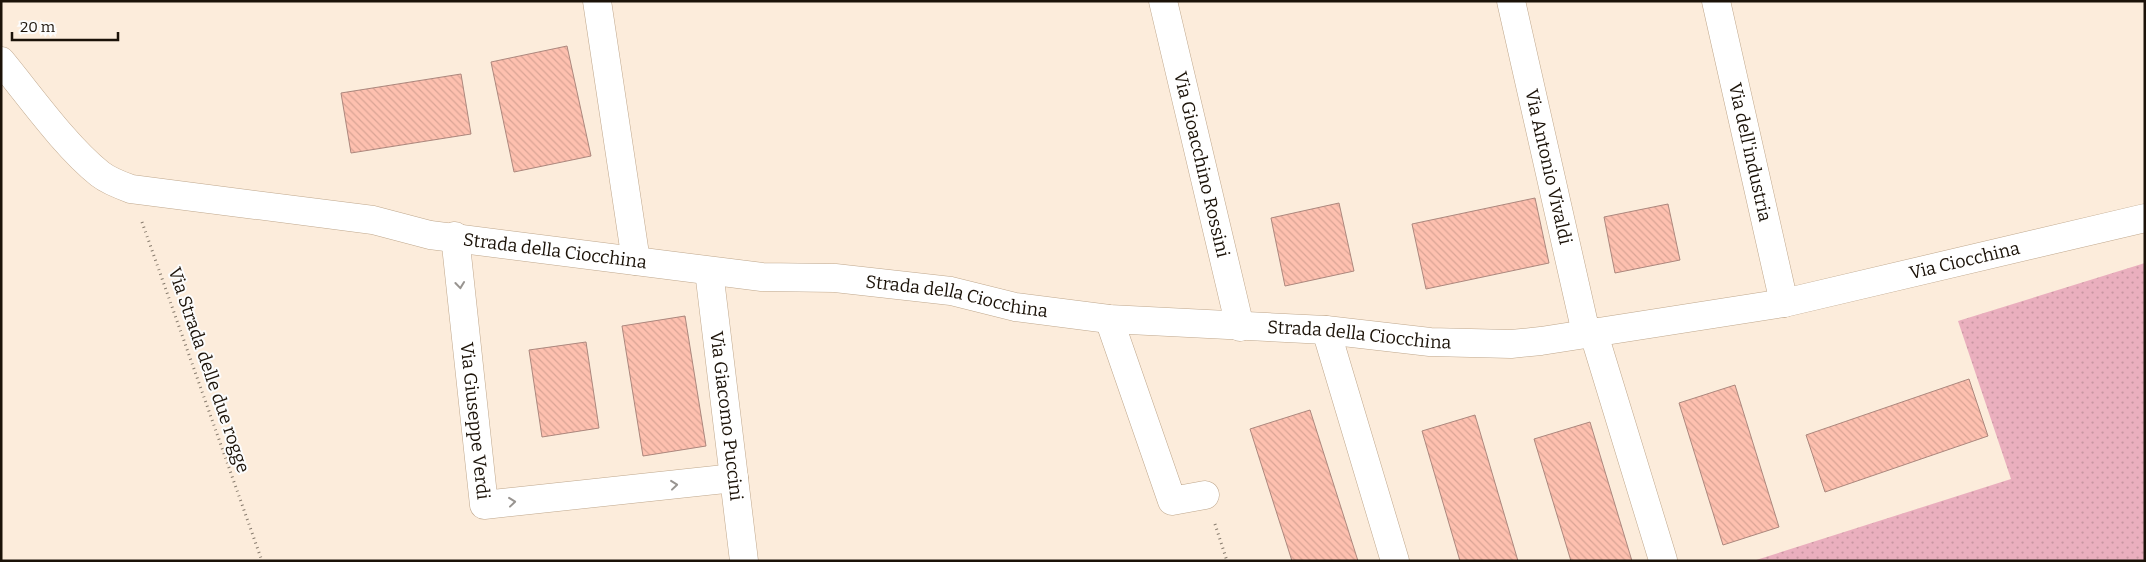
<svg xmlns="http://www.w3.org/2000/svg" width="2146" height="562" viewBox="0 0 2146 562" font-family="Bitter,serif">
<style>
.grass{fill:url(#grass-dots)}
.building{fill:url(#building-back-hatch);stroke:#ac877d}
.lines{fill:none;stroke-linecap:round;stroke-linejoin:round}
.minor-casing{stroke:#bfa78c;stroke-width:29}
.tertiary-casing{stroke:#bfa78c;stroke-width:29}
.path{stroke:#877b6d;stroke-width:3;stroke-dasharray:1 4;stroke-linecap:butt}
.minor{stroke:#fff;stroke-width:28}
.tertiary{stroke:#fff;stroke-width:28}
.oneway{stroke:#989490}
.labels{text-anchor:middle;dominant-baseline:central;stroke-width:4;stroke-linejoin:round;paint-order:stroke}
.street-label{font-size:18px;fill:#1b1208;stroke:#fcfcfc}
</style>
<defs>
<pattern id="grass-dots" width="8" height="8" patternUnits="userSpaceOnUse" patternTransform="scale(1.25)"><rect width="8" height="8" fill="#eaafbe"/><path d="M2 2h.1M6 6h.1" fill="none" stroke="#c896a2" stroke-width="1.8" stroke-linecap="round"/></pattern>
<pattern id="building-back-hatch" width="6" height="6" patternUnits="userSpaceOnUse" patternTransform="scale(1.25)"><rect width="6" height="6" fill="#fec0af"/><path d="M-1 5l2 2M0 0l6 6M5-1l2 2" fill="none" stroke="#d9a495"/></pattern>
</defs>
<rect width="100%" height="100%" fill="#fcecdb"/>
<path class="grass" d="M 2145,263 L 2145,561 L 1753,561 L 2011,479 L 1958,321 Z"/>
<path class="building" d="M 567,46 L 591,156 L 514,172 L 491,62 Z
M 461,74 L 471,134 L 351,153 L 341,93 Z
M 1535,198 L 1549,263 L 1426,289 L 1412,224 Z
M 1339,203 L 1354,271 L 1285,286 L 1271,218 Z
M 1668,204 L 1680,260 L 1615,273 L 1604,217 Z
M 685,316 L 706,446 L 643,456 L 622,326 Z
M 586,342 L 599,428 L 542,437 L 529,350 Z
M 1969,379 L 1988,436 L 1825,492 L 1806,435 Z
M 1735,385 L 1779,527 L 1723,545 L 1679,403 Z
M 1310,410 L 1358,561 L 1292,561 L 1250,429 Z
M 1475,415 L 1518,561 L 1460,561 L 1422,431 Z
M 1590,422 L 1632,561 L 1571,561 L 1534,439 Z"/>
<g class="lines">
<g class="minor-casing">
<g id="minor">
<path d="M 597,1 L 636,261"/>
<path id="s1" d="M 1163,1 L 1240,327"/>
<path id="s2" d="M 1511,1 L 1586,333"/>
<path id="s3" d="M 1,61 C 30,96 65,146 100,174 C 109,181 120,185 131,189 L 373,220 L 430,235 L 762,277 L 835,278 L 951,291 L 1015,307 L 1109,319 L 1326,330 L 1430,342 L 1511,344 L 1541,341 L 1784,303"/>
<path id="s4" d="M 455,236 L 484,505 L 734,478"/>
<path id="s5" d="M 709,271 L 744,561"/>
<path d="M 1109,319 L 1172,501 L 1205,495"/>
<path d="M 1326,330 L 1395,561"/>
<path d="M 1593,331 L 1663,560"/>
</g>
</g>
<g class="tertiary-casing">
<g id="tertiary">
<path id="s6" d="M 1716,1 L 1784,303 L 2145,218"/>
</g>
</g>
<path class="path" d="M 142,222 L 262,561
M 1215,524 L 1227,561"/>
<use href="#minor" class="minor"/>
<use href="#tertiary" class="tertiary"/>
</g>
<defs><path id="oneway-chevron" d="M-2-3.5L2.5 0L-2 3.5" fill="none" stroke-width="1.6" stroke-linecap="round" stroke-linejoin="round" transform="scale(1.25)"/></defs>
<g class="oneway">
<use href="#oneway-chevron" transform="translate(460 285) rotate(84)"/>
<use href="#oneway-chevron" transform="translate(674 485) rotate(-6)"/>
<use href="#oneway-chevron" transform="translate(512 502) rotate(-6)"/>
</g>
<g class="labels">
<g class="street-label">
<text stroke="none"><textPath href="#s6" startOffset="155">Via dell'industria</textPath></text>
<text stroke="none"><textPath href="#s1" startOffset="168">Via Gioacchino Rossini</textPath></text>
<text stroke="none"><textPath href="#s2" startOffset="170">Via Antonio Vivaldi</textPath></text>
<text stroke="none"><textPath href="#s3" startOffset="614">Strada della Ciocchina</textPath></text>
<text stroke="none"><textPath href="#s6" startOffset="495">Via Ciocchina</textPath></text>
<text stroke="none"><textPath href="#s3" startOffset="1019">Strada della Ciocchina</textPath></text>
<text stroke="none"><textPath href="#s3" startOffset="1424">Strada della Ciocchina</textPath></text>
<text transform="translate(209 370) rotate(71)">Via Strada delle due rogge</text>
<text stroke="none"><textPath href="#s5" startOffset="146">Via Giacomo Puccini</textPath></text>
<text stroke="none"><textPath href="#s4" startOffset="186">Via Giuseppe Verdi</textPath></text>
</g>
</g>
<rect width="2146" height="562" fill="none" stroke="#1b1208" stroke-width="5"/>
<path d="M12 32v8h106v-8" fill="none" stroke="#1b1208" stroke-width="2.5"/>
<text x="20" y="32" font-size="15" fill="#1b1208" stroke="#fcfcfc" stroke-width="4" paint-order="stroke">20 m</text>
</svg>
